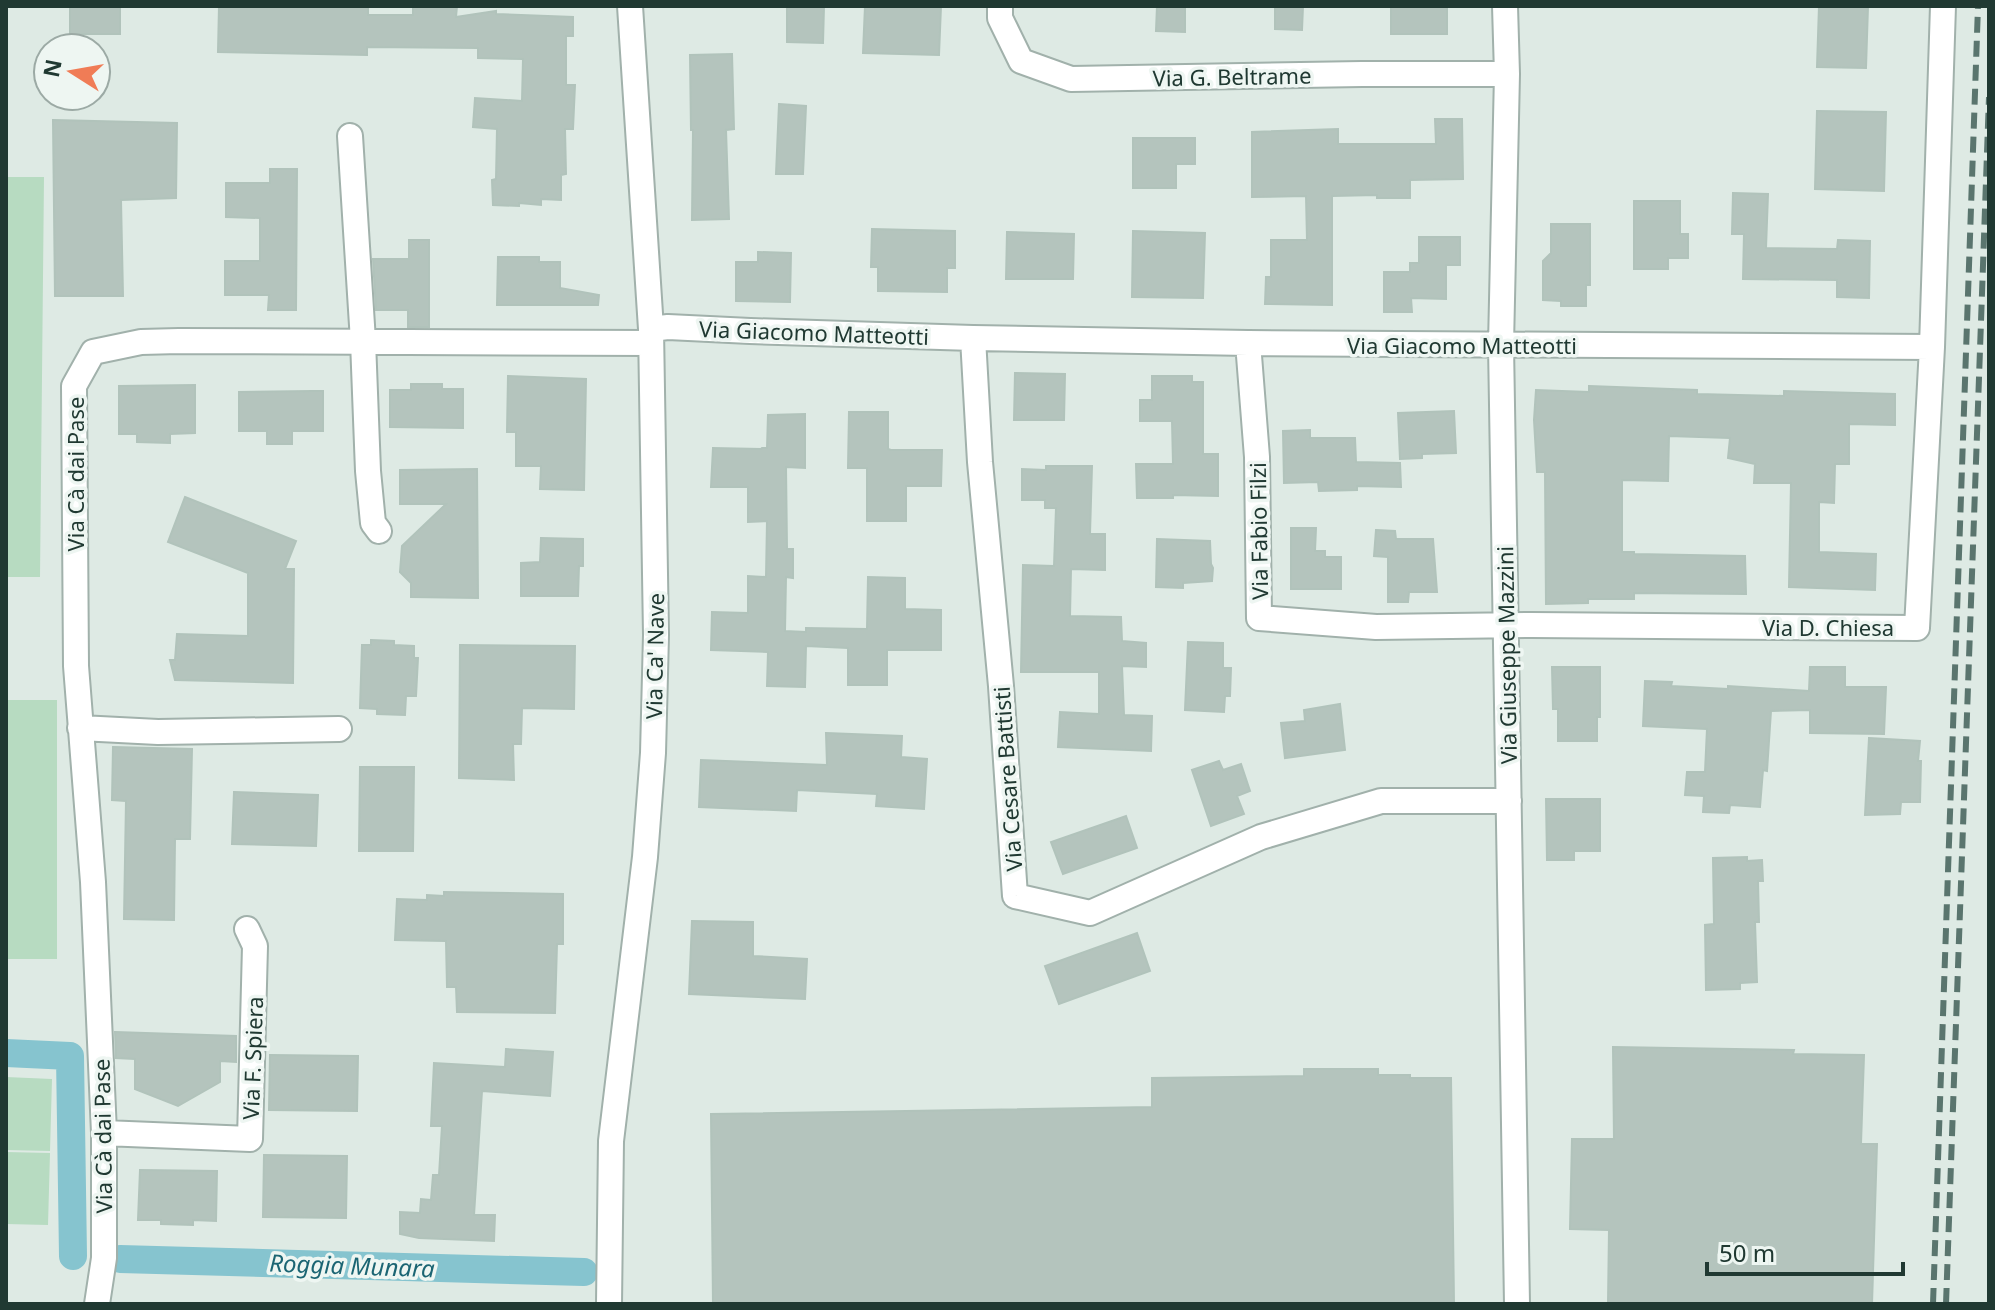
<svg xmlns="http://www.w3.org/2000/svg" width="1995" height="1310" viewBox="0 0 1995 1310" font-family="'Noto Sans',sans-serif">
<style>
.green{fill:#b7dbc1}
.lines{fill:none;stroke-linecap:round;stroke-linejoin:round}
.canal{stroke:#86c4cf;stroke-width:28}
.building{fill:#b4c4bd;stroke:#b1c3bb;stroke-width:2}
.minor-casing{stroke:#a1b1ab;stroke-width:28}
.minor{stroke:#fff;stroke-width:24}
.rail{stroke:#5a756e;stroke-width:6;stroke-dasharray:16 8;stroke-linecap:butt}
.labels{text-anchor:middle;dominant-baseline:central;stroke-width:7;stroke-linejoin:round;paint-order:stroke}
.street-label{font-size:22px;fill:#203932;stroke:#eef6f2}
.water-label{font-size:24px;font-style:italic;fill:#1b6573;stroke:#eef6f2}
</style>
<rect width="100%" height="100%" fill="#deeae4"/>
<path class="green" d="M 6,177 L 44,177 L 40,577 L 6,577 Z
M 6,700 L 57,700 L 57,959 L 6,959 Z
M 6,1077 L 52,1079 L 50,1151 L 6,1150 Z
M 6,1152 L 50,1153 L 48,1225 L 6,1224 Z"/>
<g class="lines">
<path class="canal" d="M 6,1053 L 70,1056 L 73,1256
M 120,1259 L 584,1272"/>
</g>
<path class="building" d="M 70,6 L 120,6 L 120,34 L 70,34 Z
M 219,6 L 368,6 L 368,15 L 413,15 L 413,6 L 457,6 L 456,17 L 496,11 L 496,14 L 573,17 L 573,36 L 566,36 L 566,85 L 575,85 L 573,129 L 565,129 L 566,174 L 561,175 L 561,200 L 541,199 L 541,205 L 519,203 L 519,206 L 493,205 L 492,180 L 496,179 L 497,129 L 473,127 L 475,98 L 522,101 L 523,59 L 478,58 L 478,48 L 367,47 L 367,55 L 218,52 Z
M 787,6 L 824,6 L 823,43 L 787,42 Z
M 865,6 L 941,6 L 939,55 L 863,53 Z
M 1157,6 L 1185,6 L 1185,32 L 1156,31 Z
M 1275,6 L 1303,6 L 1302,30 L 1275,29 Z
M 1391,6 L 1447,6 L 1447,34 L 1391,34 Z
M 1819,6 L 1868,6 L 1866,68 L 1817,67 Z
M 732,54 L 734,129 L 726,130 L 729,219 L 692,220 L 693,130 L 691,130 L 690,55 Z
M 779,104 L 806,106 L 803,174 L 776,174 Z
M 1817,111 L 1886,112 L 1884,191 L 1815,189 Z
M 1435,119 L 1462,119 L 1463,179 L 1410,180 L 1410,198 L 1377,198 L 1377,195 L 1332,196 L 1332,305 L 1265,304 L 1266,277 L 1271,277 L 1271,240 L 1307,240 L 1306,196 L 1252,197 L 1252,132 L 1338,129 L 1338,144 L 1436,144 Z
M 53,120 L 177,123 L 176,198 L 121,200 L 123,296 L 55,296 Z
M 1133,138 L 1195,138 L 1195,164 L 1176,164 L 1176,188 L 1133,188 Z
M 270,169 L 297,169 L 296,310 L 268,310 L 269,295 L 225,295 L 225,261 L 260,261 L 260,218 L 226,217 L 226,183 L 270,183 Z
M 1733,193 L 1768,194 L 1766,248 L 1837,249 L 1838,240 L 1870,241 L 1869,298 L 1837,297 L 1837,280 L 1743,279 L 1744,234 L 1732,234 Z
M 1634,201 L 1680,201 L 1680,234 L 1688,234 L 1688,258 L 1668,258 L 1668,269 L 1634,269 Z
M 1551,224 L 1590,224 L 1590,285 L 1586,285 L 1586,306 L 1561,306 L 1561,301 L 1543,300 L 1543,261 L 1551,253 Z
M 872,229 L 955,231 L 955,268 L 947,268 L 947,292 L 878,291 L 878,267 L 871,267 Z
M 1133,231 L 1205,233 L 1203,298 L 1132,297 Z
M 1007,232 L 1074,234 L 1073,279 L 1006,279 Z
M 1419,237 L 1460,237 L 1460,265 L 1446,265 L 1446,299 L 1411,298 L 1412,312 L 1384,312 L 1384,272 L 1410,272 L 1410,263 L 1419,263 Z
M 409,240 L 429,240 L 429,327 L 408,327 L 408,310 L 376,310 L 373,259 L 409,259 Z
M 758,252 L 791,253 L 790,302 L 736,301 L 736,262 L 758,262 Z
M 498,257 L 539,257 L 539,262 L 560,262 L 560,288 L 599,295 L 598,305 L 497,305 Z
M 1015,373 L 1065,374 L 1064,420 L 1014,420 Z
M 508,376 L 586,379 L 584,490 L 540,489 L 541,466 L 516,466 L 516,432 L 507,432 Z
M 1152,376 L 1192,376 L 1192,382 L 1203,382 L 1203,454 L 1218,454 L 1218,496 L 1173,495 L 1173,498 L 1137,498 L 1136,464 L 1173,464 L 1172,421 L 1140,421 L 1140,400 L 1152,400 Z
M 411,384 L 442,384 L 442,389 L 463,389 L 463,428 L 390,427 L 390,390 L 411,390 Z
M 195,385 L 195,433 L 170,434 L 170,443 L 137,442 L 137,434 L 119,434 L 119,386 Z
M 1589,386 L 1697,390 L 1697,394 L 1784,396 L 1784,391 L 1895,394 L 1895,425 L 1849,424 L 1849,464 L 1835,464 L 1834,503 L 1819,502 L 1819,552 L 1876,554 L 1875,590 L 1789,587 L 1791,483 L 1754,483 L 1755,464 L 1728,458 L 1730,438 L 1669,436 L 1668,481 L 1622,480 L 1622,552 L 1634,552 L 1634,554 L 1745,556 L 1746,594 L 1634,593 L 1634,599 L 1588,599 L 1588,603 L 1546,604 L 1545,472 L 1537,472 L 1534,420 L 1536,390 L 1589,392 Z
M 312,391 L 323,391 L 323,431 L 292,431 L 292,444 L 267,444 L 267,431 L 239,431 L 239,392 Z
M 1454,411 L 1456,453 L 1422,454 L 1422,458 L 1400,459 L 1398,413 Z
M 849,412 L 888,412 L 888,449 L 891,450 L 942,450 L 941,486 L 906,486 L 906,521 L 867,521 L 867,468 L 848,468 Z
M 805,414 L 805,468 L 786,467 L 787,549 L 793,549 L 793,578 L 786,577 L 785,631 L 806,632 L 806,628 L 867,629 L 868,577 L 905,578 L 905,609 L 941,610 L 941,650 L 887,650 L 887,685 L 848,685 L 848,648 L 806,646 L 805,687 L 767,686 L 768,652 L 711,650 L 712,612 L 748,613 L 748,576 L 766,577 L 767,521 L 748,522 L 748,487 L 711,487 L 713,448 L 761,449 L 762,448 L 767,448 L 768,415 Z
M 1310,430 L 1310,438 L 1355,438 L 1356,462 L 1400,463 L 1401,487 L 1357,486 L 1357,490 L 1319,491 L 1318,482 L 1284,483 L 1283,431 Z
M 1046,466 L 1092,466 L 1090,534 L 1105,534 L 1105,570 L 1071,569 L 1070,616 L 1121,617 L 1122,641 L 1146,643 L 1146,667 L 1122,666 L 1124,715 L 1152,716 L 1151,751 L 1058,747 L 1060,712 L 1099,714 L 1099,672 L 1021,672 L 1023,565 L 1054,566 L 1056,508 L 1045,508 L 1045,500 L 1022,500 L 1022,469 L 1046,470 Z
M 477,469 L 478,598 L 411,597 L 411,583 L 400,572 L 402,546 L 446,504 L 400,504 L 400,470 Z
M 185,497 L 296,541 L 285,569 L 294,569 L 293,683 L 175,680 L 170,660 L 175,660 L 177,634 L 248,636 L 248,573 L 168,542 Z
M 1291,528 L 1316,528 L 1315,551 L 1325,551 L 1325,557 L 1341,557 L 1341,589 L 1291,589 Z
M 1376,530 L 1395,531 L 1396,539 L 1433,539 L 1437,592 L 1409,592 L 1408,602 L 1388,602 L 1388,557 L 1374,556 Z
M 541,538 L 583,539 L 583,566 L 579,566 L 578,596 L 521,596 L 521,563 L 540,562 Z
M 1157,539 L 1210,541 L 1211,564 L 1213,568 L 1212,581 L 1183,583 L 1183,588 L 1156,587 Z
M 371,640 L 394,641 L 394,645 L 414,646 L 414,658 L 418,658 L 416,696 L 406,696 L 405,715 L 377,714 L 377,709 L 360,708 L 362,645 L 371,645 Z
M 1188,642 L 1223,643 L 1223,668 L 1231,668 L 1230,696 L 1225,696 L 1224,712 L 1185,710 Z
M 460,645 L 575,646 L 574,709 L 522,708 L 521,744 L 513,744 L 514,780 L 459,778 Z
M 1552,667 L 1600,667 L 1600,717 L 1597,717 L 1597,741 L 1558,741 L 1558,709 L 1553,709 Z
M 1810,667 L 1845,667 L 1845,687 L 1886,687 L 1884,734 L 1810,733 L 1810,710 L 1771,711 L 1767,771 L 1763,770 L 1760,807 L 1730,805 L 1729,813 L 1703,812 L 1704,796 L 1685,795 L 1687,772 L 1705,772 L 1707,729 L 1643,726 L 1645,681 L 1672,682 L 1671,686 L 1728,689 L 1728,686 L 1809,691 Z
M 1340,704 L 1345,750 L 1285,758 L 1281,723 L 1305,721 L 1304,710 Z
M 826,733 L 902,736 L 901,757 L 927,759 L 924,809 L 876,806 L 877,794 L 797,790 L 796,811 L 699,807 L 701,760 L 827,765 Z
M 1869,738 L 1920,741 L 1918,761 L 1921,761 L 1920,802 L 1901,802 L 1900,814 L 1865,815 Z
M 113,747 L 192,749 L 190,839 L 175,839 L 174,920 L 124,919 L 126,801 L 112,800 Z
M 1219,761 L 1223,770 L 1241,764 L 1250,791 L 1237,796 L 1244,814 L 1211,826 L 1192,770 Z
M 360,767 L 414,767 L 413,851 L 359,851 Z
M 234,792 L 318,795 L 316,846 L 232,844 Z
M 1546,799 L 1600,799 L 1600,851 L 1574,851 L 1574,860 L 1547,860 Z
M 1126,816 L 1137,848 L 1063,874 L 1051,842 Z
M 1747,857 L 1747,861 L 1762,860 L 1763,881 L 1758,881 L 1759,922 L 1755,922 L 1757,982 L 1740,983 L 1740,989 L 1706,990 L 1705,925 L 1714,924 L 1713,858 Z
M 444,892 L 563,894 L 563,944 L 557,944 L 555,1013 L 457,1012 L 456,987 L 447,987 L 446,941 L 395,940 L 397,899 L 427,900 L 427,895 L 444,896 Z
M 692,921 L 753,922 L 753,956 L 807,959 L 805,999 L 689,994 Z
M 1137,933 L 1150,971 L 1059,1004 L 1045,966 Z
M 115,1032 L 236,1036 L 236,1062 L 220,1061 L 220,1082 L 178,1106 L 135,1089 L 135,1059 L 116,1058 Z
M 1613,1047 L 1794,1050 L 1793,1054 L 1864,1055 L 1861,1144 L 1877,1144 L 1872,1304 L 1608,1304 L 1609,1230 L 1570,1229 L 1572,1139 L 1614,1139 Z
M 506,1049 L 553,1052 L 550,1096 L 482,1091 L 474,1215 L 495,1215 L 494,1241 L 419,1238 L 400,1234 L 400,1212 L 420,1213 L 421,1199 L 431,1200 L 433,1175 L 439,1175 L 442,1126 L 431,1126 L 434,1063 L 505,1067 Z
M 270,1055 L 358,1056 L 357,1111 L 269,1110 Z
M 1304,1069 L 1378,1069 L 1378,1075 L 1410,1075 L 1410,1078 L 1451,1078 L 1454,1304 L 713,1304 L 711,1114 L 1152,1107 L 1152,1078 L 1304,1076 Z
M 264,1155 L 347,1156 L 346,1218 L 263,1217 Z
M 140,1170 L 217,1171 L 216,1221 L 193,1220 L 193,1225 L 161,1224 L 161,1220 L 138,1220 Z"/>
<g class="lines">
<g class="minor-casing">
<path id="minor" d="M 1000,6 L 1000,18 L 1021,61 L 1071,79 L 1362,74 L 1507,74
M 1505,6 L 1507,74 L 1501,345 L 1517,1304
M 350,136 L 363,341 L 368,471 L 373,523 L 379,531
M 651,329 L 668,327 L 750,331 L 973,338 L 1248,343 L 1932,347 L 1943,6
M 973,338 L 980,462 L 1001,686 L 1015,896 L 1090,913 L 1261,837 L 1381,801 L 1509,801
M 1248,343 L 1257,457 L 1259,618 L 1376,627 L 1532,625 L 1917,628 L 1932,347
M 80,728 L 158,732 L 339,729
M 104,1133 L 250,1139 L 255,946 L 247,929
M 97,1304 L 104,1258 L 104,1133 L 93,882 L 76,666 L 74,386 L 93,352 L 141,342 L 179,341 L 651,343
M 609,1304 L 611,1141 L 645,857 L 653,753 L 656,635 L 651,329 L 630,6"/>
</g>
<use href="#minor" class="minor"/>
<path class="rail" d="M 1933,1304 L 1978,6
M 1946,1304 L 1989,97"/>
</g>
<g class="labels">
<g class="street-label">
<text transform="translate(1232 76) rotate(-1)">Via G. Beltrame</text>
<text transform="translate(814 332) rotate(2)">Via Giacomo Matteotti</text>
<text x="1462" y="345">Via Giacomo Matteotti</text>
<text transform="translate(75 474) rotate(-90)">Via Cà dai Pase</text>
<text transform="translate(1258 531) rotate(-91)">Via Fabio Filzi</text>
<text x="1828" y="627">Via D. Chiesa</text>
<text transform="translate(1506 655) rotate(-91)">Via Giuseppe Mazzini</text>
<text transform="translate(654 656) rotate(-89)">Via Ca' Nave</text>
<text transform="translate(1007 779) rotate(-94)">Via Cesare Battisti</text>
<text transform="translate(252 1058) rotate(-88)">Via F. Spiera</text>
<text transform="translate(102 1136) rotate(-91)">Via Cà dai Pase</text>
</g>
<g class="water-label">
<text transform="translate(352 1265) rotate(2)">Roggia Munara</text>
</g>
</g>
<rect width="1995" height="1310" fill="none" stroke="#203932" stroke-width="16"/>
<g transform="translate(72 72) rotate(281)"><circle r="38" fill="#eef6f2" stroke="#9caaa5" stroke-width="2"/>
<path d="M0-6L14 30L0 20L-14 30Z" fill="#f07c56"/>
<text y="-12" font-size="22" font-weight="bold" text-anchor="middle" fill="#203932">N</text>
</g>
<path d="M1707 1262v12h196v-12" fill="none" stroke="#203932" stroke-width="4"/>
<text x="1719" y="1262" font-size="24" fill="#203932" stroke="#eef6f2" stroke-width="6" paint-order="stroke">50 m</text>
</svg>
